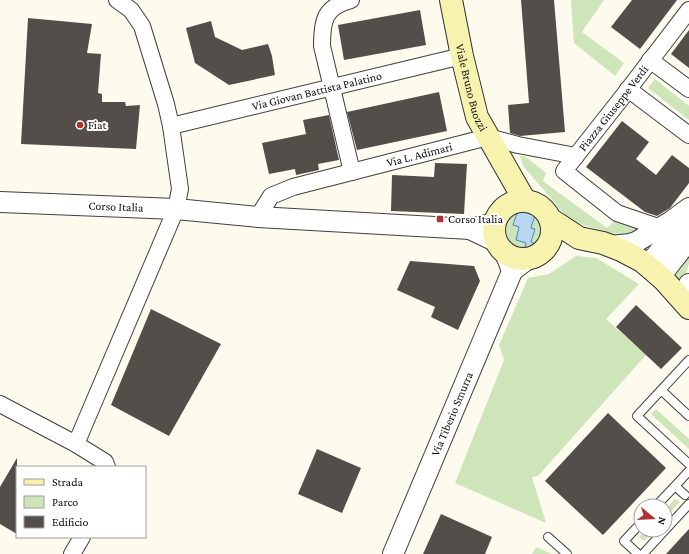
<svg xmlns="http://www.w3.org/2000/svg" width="689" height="554" viewBox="0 0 689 554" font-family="'Crimson Pro',serif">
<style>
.green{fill:#cee5ba}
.water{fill:#b7d8f0;stroke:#4589c0}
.building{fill:#544e4a}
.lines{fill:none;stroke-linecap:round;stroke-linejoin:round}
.service-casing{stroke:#404040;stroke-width:10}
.minor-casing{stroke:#404040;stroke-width:18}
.tertiary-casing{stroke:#404040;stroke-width:22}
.secondary-casing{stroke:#2f2f2f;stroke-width:24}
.service{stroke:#fff;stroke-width:8}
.minor{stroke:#fff;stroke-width:16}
.tertiary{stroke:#fff;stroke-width:20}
.secondary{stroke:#f7f3af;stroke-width:22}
.poi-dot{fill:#af3232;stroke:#fff;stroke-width:1.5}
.labels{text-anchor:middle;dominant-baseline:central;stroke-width:4;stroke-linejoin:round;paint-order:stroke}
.street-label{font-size:12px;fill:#0d0d0d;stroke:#fff}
.poi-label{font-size:12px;fill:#0d0d0d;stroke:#fff;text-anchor:start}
</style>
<rect width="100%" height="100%" fill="#fdfbee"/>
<path class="green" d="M 571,0 L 604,0 L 582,32 L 624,63 L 615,76 L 574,43 Z
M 655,79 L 689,106 L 689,120 L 648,88 Z
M 520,156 L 526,157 L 546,173 L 543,181 L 607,228 L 616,219 L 647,231 L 627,238 L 576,223 L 568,218 L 523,166 Z
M499 231a24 24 0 1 1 48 0a24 24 0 1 1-48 0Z
M 689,249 L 689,263 L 683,286 L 670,271 Z
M 576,256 L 596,258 L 639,284 L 606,319 L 646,355 L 538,476 L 532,477 L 546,523 L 455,483 L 504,360 L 499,345 L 528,278 L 549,274 Z
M 656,409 L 689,439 L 689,449 L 651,414 Z
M 675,499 L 680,502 L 665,518 L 665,510 Z
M 646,530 L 654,530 L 644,541 L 639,537 Z
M 536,547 L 552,554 L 532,554 Z"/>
<path class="water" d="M 518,210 L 535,215 L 531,228 L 535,229 L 531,242 L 536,244 L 533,253 L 524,251 L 526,243 L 516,240 L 519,227 L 513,225 Z"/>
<path class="building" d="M 521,0 L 554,0 L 565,132 L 520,136 L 510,133 L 508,105 L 529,103 Z
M 632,0 L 677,0 L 640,49 L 611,27 Z
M 420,10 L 426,45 L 344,60 L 338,25 Z
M 28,18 L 92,24 L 87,53 L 101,54 L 98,93 L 102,94 L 102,102 L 125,102 L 126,106 L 140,105 L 136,149 L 21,144 Z
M 211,21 L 215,37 L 242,50 L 268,44 L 272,56 L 275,75 L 229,85 L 195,63 L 186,28 Z
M 689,30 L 689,68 L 671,54 Z
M 439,92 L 447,131 L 357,150 L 347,112 Z
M 329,115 L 339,160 L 318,164 L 319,170 L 296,175 L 295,169 L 269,174 L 262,143 L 306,134 L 303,120 Z
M 622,121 L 649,142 L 636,159 L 656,175 L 672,155 L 689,168 L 689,183 L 670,208 L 657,216 L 645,212 L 586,167 Z
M 435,163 L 467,164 L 464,214 L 391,211 L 392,175 L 434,177 Z
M 410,261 L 474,266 L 480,281 L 458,330 L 431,317 L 435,307 L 397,290 Z
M 636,305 L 682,348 L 661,369 L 616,327 Z
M 151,309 L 221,344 L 169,436 L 111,405 Z
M 608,413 L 666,468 L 603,535 L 545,481 Z
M 317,449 L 361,468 L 342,513 L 298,494 Z
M 17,458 L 17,534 L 0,524 L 0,487 Z
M 441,514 L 492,537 L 485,554 L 423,554 Z
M 689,529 L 689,554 L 666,554 Z"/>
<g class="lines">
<g class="service-casing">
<path id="service" d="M 689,360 L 637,416 L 689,464
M 661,390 L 689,416
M 675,486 L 689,471
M 656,506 L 675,486 L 685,495
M 548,537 L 567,554
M 638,554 L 624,541 L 641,523
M 643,554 L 689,504"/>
</g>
<g class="minor-casing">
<g id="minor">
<path d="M 351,0 C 324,7 322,21 322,46 L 352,172"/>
<path d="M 650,60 L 689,89"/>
<path d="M 628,89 L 689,135"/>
<path id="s1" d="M 171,126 L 462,56"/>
<path id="s2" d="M 258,217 L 271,196 L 293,187 L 488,137 L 518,145 L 576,156"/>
<path id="s3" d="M 661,228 L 617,213 L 564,171 L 624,95 L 689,10"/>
<path d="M 502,250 L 511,274 L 534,257"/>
<path d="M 0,404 L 76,444 L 105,462 L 107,467"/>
<path d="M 76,444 L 176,209 L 180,189 L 171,126 L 166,104 L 142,26 L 131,10 L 117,0"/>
<path d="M 72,554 L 82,537"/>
</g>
</g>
<g class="tertiary-casing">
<g id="tertiary">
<path id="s4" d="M 0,202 L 176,209 L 258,217 L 470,229 L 495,223"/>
<path d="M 470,229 L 497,242"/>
<path d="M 611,246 L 630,244 L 636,242 L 670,222 L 689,208"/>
<path d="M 653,270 L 653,261 L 654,258 L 688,217"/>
<path d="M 656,272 L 664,270 L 666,269 L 689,240"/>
<path d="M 689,284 C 687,291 687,298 689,305"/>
<path id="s5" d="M 393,554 L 511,274"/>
</g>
</g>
<g class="secondary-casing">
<g id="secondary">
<path id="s6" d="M 451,0 L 462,56 L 477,117 L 525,201"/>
<circle cx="523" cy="230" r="29"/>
<path d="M 550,219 L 579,238 L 603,243 L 621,250 L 642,261 L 664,280 L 689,308"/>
</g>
</g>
<use href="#service" class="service"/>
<use href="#minor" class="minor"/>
<use href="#tertiary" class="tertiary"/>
<use href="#secondary" class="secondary"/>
</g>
<g class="poi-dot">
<circle cx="80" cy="125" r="4"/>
<rect x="436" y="215" width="8" height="8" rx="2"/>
</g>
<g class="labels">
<g class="street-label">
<text stroke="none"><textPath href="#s6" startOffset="90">Viale Bruno Buozzi</textPath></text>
<text stroke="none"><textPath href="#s1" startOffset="150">Via Giovan Battista Palatino</textPath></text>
<text stroke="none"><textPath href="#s3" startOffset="194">Piazza Giuseppe Verdi</textPath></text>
<text stroke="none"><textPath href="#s2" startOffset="179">Via L. Adimari</textPath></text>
<text stroke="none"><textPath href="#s4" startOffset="116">Corso Italia</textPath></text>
<text stroke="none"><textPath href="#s5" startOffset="152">Via Tiberio Smurra</textPath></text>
</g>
<g class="poi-label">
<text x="88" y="125">Fiat</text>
<text x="448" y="219">Corso Italia</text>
</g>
</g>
<rect x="16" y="466" width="130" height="72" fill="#ffffff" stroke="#9e9e9e"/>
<rect x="24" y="479" width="20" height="6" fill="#f7f3af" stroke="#9e9e9e"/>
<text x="52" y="486" font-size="12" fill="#0d0d0d">Strada</text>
<rect x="24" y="496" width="20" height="12" fill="#cee5ba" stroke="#9e9e9e"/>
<text x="52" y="506" font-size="12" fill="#0d0d0d">Parco</text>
<rect x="24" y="516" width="20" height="12" fill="#544e4a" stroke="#9e9e9e"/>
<text x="52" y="526" font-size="12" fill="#0d0d0d">Edificio</text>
<g transform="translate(653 518) rotate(108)"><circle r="19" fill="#ffffff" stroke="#9e9e9e"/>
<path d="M0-3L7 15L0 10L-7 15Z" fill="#af3232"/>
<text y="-6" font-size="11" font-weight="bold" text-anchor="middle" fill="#0d0d0d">N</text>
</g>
</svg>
